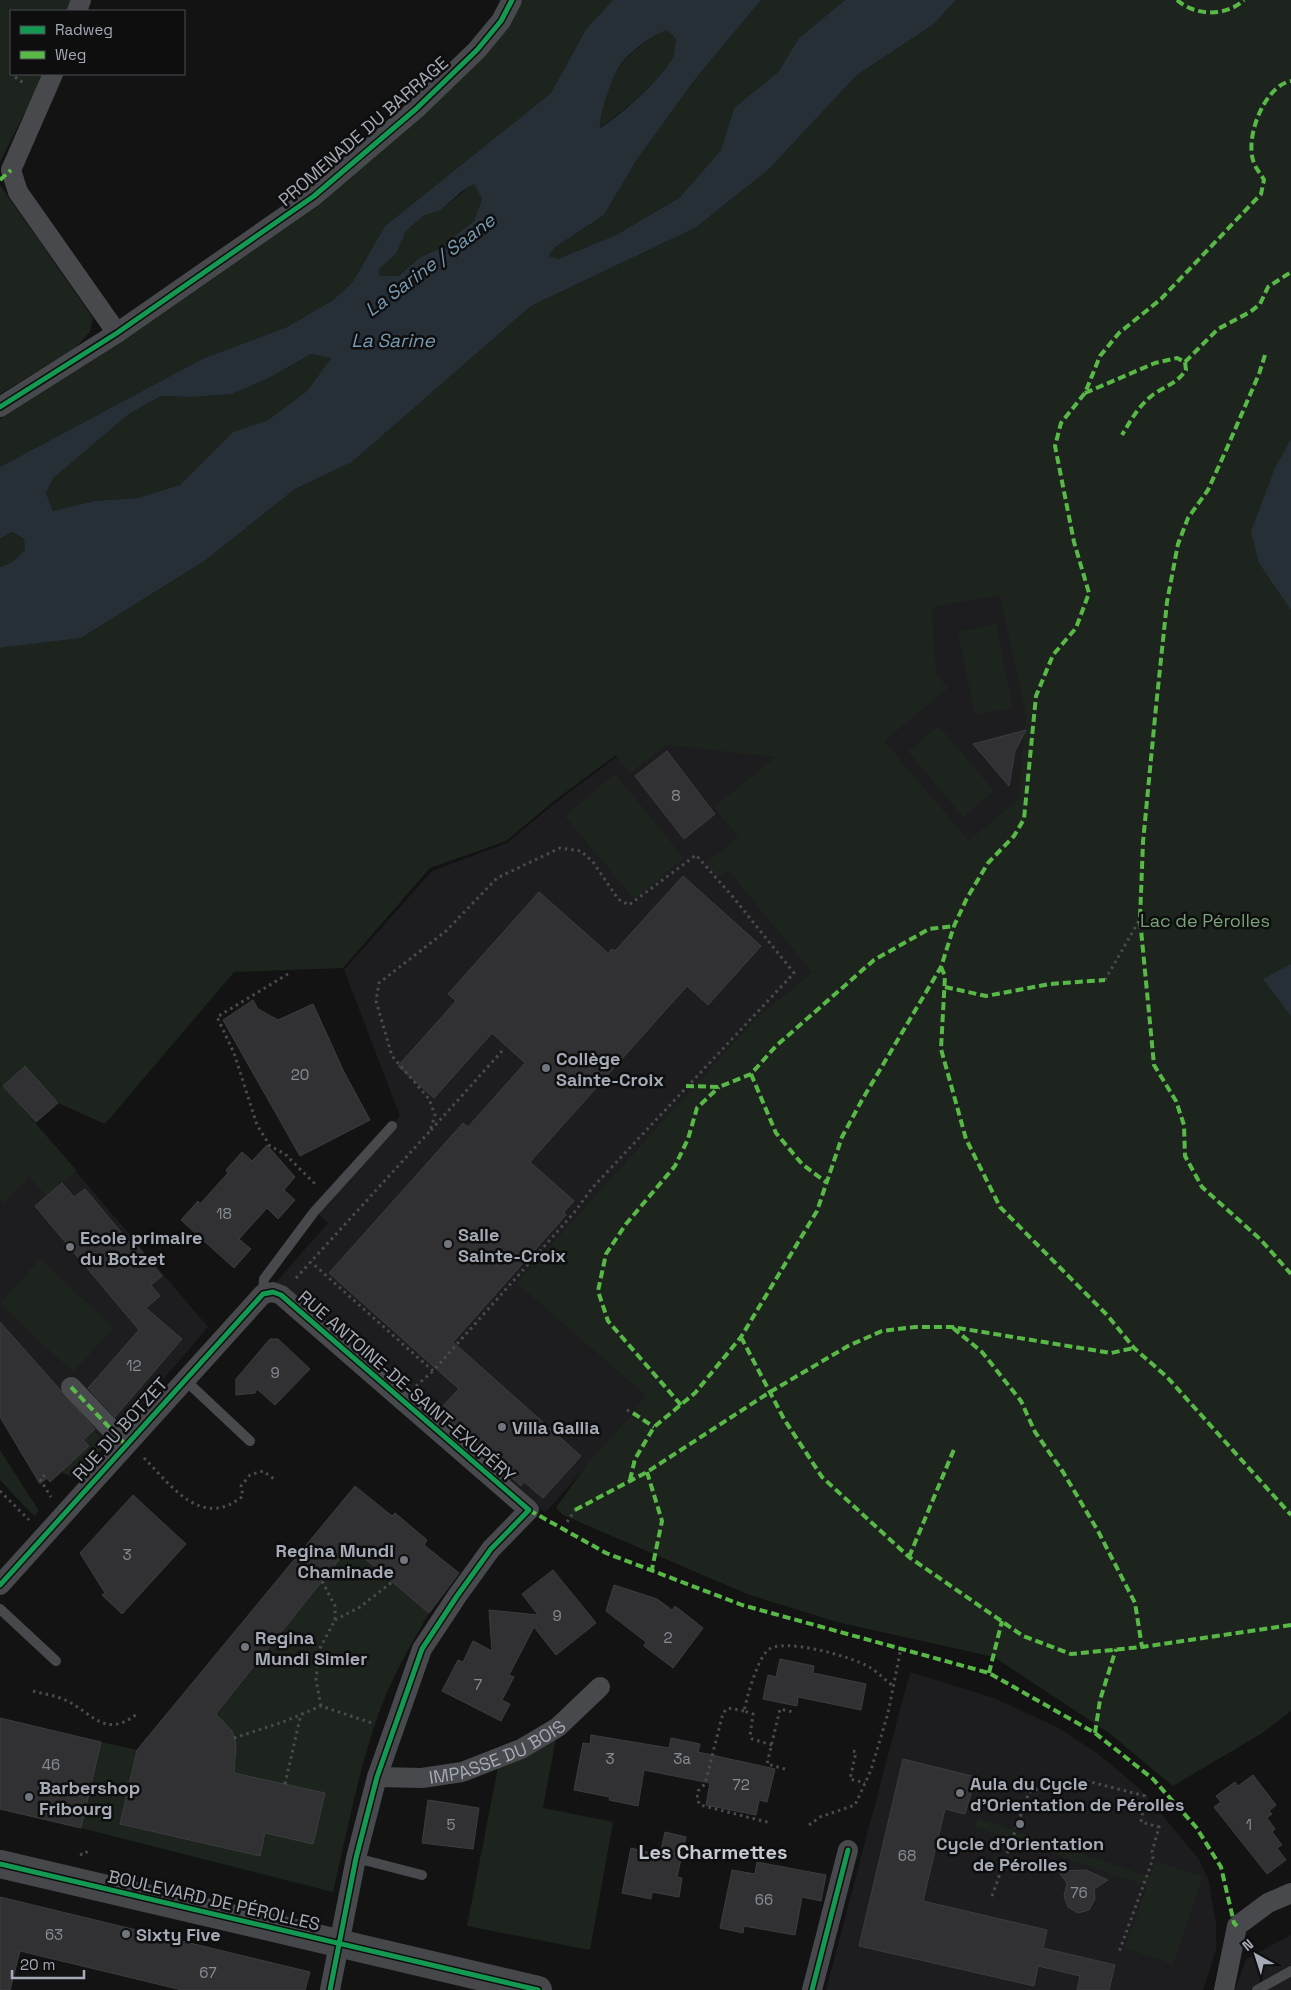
<svg xmlns="http://www.w3.org/2000/svg" width="1291" height="1990" viewBox="0 0 1291 1990" font-family="'Space Grotesk',sans-serif">
<style>
.built{fill:#1d1d20}
.green{fill:#1d241e;fill-rule:evenodd}
.water{fill:#262f36;fill-rule:evenodd}
.building{fill:#313133;stroke:#3c3d40}
.lines{fill:none;stroke-linecap:round;stroke-linejoin:round}
.path{stroke:#494b4f;stroke-width:3;stroke-dasharray:2.5 4;stroke-linecap:butt}
.service{stroke:#48494d;stroke-width:10}
.minor{stroke:#48494d;stroke-width:20}
.secondary{stroke:#46474b;stroke-width:28}
.quiet{stroke:#58b947;stroke-width:4;stroke-dasharray:8 4;stroke-linecap:butt}
.cycleway-casing{stroke:#0e0e0f;stroke-width:8}
.cycleway{stroke:#139951;stroke-width:5}
.poi-dot{fill:#71757d;stroke:#0e0e0f;stroke-width:2}
.labels{text-anchor:middle;dominant-baseline:central;stroke-width:5;stroke-linejoin:round;paint-order:stroke}
.number-label{font-size:15px;fill:#878c95}
.street-label{font-size:18px;fill:#a4aab6;stroke:#0e0e0f}
.park-label{font-size:18px;fill:#79a279;stroke:#0e0e0f}
.poi-label{font-size:18px;font-weight:bold;fill:#a4aab6;stroke:#0e0e0f;text-anchor:start}
.water-label{font-size:19px;font-style:italic;fill:#789bb3;stroke:#0e0e0f}
.quarter-label{font-size:20px;font-weight:bold;fill:#c5c9d1;stroke:#0e0e0f}
</style>
<rect width="100%" height="100%" fill="#131314"/>
<path class="built" d="M 1002,592 L 1029,714 L 1021,800 L 753,1021 L 518,1283 L 645,1395 L 633,1413 L 546,1512 L 529,1503 L 276,1282 L 328,1223 L 313,1209 L 400,1116 L 344,970 L 432,871 L 507,843 L 555,803 L 622,753 L 929,606 Z
M 0,1082 L 208,1327 L 108,1444 L 93,1430 L 0,1322 Z
M 910,1672 L 994,1698 L 1059,1728 L 1101,1756 L 1142,1791 L 1198,1858 L 1208,1878 L 1216,1924 L 1216,1950 L 1203,1990 L 826,1990 Z
M 1291,1935 L 1291,1990 L 1235,1990 L 1246,1959 Z"/>
<path class="green" d="M 0,0 L 73,0 L 69,11 L 11,11 L 11,74 L 44,74 L 0,162 Z
M 523,0 L 613,0 L 586,29 L 551,93 L 385,226 L 352,283 L 333,300 L 287,327 L 202,359 L 0,467 L 0,419 L 122,342 L 319,205 L 508,27 Z
M 761,0 L 845,0 L 799,38 L 778,72 L 734,108 L 721,150 L 679,198 L 616,235 L 558,259 L 549,256 L 554,248 L 604,215 L 636,161 L 693,82 Z
M 956,0 L 1291,0 L 1291,1711 L 1264,1732 L 1173,1786 L 1109,1733 L 994,1657 L 837,1622 L 747,1594 L 563,1515 L 556,1508 L 588,1463 L 633,1413 L 645,1395 L 517,1283 L 753,1021 L 812,972 L 728,870 L 718,877 L 706,863 L 738,837 L 714,807 L 776,757 L 666,745 L 630,773 L 616,755 L 554,801 L 506,841 L 430,868 L 343,968 L 234,972 L 105,1124 L 58,1103 L 24,1066 L 3,1086 L 77,1171 L 46,1196 L 29,1176 L 4,1203 L 0,1200 L 0,1088 L 3,1086 L 0,1082 L 0,648 L 81,638 L 206,560 L 295,489 L 352,462 L 531,306 L 695,228 L 768,170 L 857,75 L 934,24 ZM 1000,595 L 1026,714 L 1019,799 L 969,841 L 884,741 L 948,688 L 936,674 L 932,607 Z
M 667,30 L 676,39 C 675,44 675,50 674,55 C 664,78 620,114 599,128 C 598,117 613,75 620,65 C 630,53 653,35 667,30 Z
M 474,183 L 482,199 L 474,221 L 438,249 L 419,258 L 397,276 L 380,276 L 379,269 L 396,254 L 406,231 L 423,216 L 441,210 Z
M 0,185 L 93,318 L 90,332 L 75,348 L 0,394 Z
M 311,354 L 331,358 L 307,391 L 268,420 L 233,432 L 180,485 L 137,498 L 94,501 L 53,511 L 46,493 L 52,478 L 129,414 L 161,396 L 191,397 L 232,394 L 269,378 Z
M 12,532 L 24,539 L 25,550 L 12,562 L 0,567 L 0,539 Z
M 996,624 L 1013,708 L 975,715 L 958,632 Z
M 939,726 L 994,791 L 963,817 L 908,751 Z
M 615,774 L 684,858 L 634,899 L 565,816 Z
M 40,1259 L 114,1328 L 73,1372 L 0,1304 Z
M 93,1430 L 108,1444 L 75,1478 L 60,1472 L 89,1446 L 83,1440 Z
M 0,1450 L 39,1511 L 34,1516 L 0,1480 Z
M 350,1546 L 429,1613 C 410,1646 391,1679 378,1715 C 358,1772 347,1833 333,1892 L 81,1828 L 101,1742 L 137,1750 L 120,1823 L 260,1856 L 265,1833 L 313,1844 L 324,1793 L 234,1773 C 237,1741 238,1738 217,1714 Z
M 558,1727 L 543,1808 L 613,1822 L 590,1950 L 467,1926 L 500,1757 Z
M 978,1818 L 1150,1877 L 1155,1861 L 1203,1877 L 1173,1964 L 1125,1948 L 1147,1886 L 975,1827 Z"/>
<path class="water" d="M 613,0 L 761,0 L 693,82 L 636,161 L 604,215 L 554,248 L 549,256 L 558,259 L 616,235 L 679,198 L 721,150 L 734,108 L 778,72 L 799,38 L 845,0 L 956,0 L 934,24 L 857,75 L 768,170 L 695,228 L 531,306 L 352,462 L 295,489 L 206,560 L 81,638 L 0,648 L 0,567 L 12,562 L 25,550 L 24,539 L 12,532 L 0,539 L 0,467 L 202,359 L 287,327 L 333,300 L 352,283 L 385,226 L 551,93 L 586,29 ZM 667,30 L 676,39 C 675,44 675,50 674,55 C 665,76 620,116 600,128 C 598,117 613,75 620,65 C 629,52 653,35 667,30 ZM 474,184 L 482,199 L 474,221 L 438,249 L 419,258 L 398,276 L 380,276 L 379,269 L 396,254 L 406,231 L 423,216 L 441,210 L 461,192 ZM 311,354 L 331,358 L 307,391 L 268,420 L 233,432 L 180,485 L 137,498 L 94,501 L 53,511 L 46,493 L 53,478 L 129,414 L 161,396 L 191,397 L 232,394 L 269,378 Z
M 1291,439 L 1291,610 L 1259,563 L 1251,531 L 1275,468 Z
M 1291,964 L 1291,1016 L 1263,979 Z"/>
<path class="building" d="M 1026,730 L 1015,751 L 1009,786 L 973,744 Z
M 667,751 L 715,814 L 684,839 L 635,776 Z
M 683,876 L 761,946 L 708,1005 L 687,986 L 530,1162 L 574,1201 L 564,1212 L 566,1215 L 453,1342 L 581,1456 L 543,1498 L 524,1482 L 521,1486 L 438,1411 L 459,1389 L 329,1273 L 463,1123 L 468,1127 L 525,1063 L 492,1033 L 434,1098 L 398,1066 L 456,1001 L 448,994 L 539,892 L 608,953 L 612,949 L 615,951 Z
M 253,1000 L 258,1009 L 278,1020 L 313,1004 L 344,1072 L 370,1120 L 300,1156 L 223,1020 Z
M 25,1066 L 58,1103 L 36,1122 L 3,1086 Z
M 267,1145 L 295,1177 L 284,1190 L 295,1200 L 278,1219 L 267,1208 L 239,1239 L 251,1249 L 234,1268 L 181,1220 L 198,1201 L 200,1204 L 228,1173 L 226,1170 L 242,1152 L 252,1161 Z
M 62,1183 L 74,1197 L 85,1189 L 131,1244 L 134,1242 L 162,1276 L 151,1285 L 160,1296 L 146,1308 L 182,1339 L 115,1417 L 88,1388 L 139,1330 L 35,1206 Z
M 0,1322 L 95,1429 L 83,1440 L 89,1446 L 50,1482 L 47,1478 L 40,1484 L 0,1417 Z
M 270,1339 L 278,1339 L 310,1369 L 275,1405 L 257,1389 L 255,1393 L 236,1395 L 236,1379 Z
M 355,1486 L 392,1516 L 395,1513 L 427,1540 L 424,1545 L 459,1573 L 429,1613 L 350,1546 L 216,1714 L 232,1731 L 236,1744 L 234,1773 L 325,1793 L 313,1844 L 265,1833 L 260,1856 L 120,1824 L 137,1750 Z
M 133,1495 L 186,1544 L 122,1614 L 102,1595 L 105,1593 L 80,1553 Z
M 553,1570 L 596,1623 L 556,1655 L 534,1627 L 509,1675 L 514,1677 L 502,1700 L 510,1704 L 501,1721 L 442,1691 L 458,1660 L 463,1662 L 473,1641 L 492,1651 L 489,1610 L 538,1615 L 522,1594 Z
M 614,1585 L 657,1599 L 672,1610 L 675,1606 L 703,1628 L 673,1668 L 644,1646 L 646,1642 L 606,1611 Z
M 780,1659 L 814,1666 L 813,1673 L 866,1684 L 861,1710 L 798,1697 L 797,1706 L 763,1699 L 768,1675 L 776,1677 Z
M 0,1718 L 101,1742 L 81,1828 L 0,1809 Z
M 591,1735 L 669,1748 L 671,1738 L 700,1744 L 698,1752 L 775,1769 L 767,1802 L 759,1800 L 756,1815 L 706,1805 L 710,1783 L 644,1770 L 638,1806 L 609,1800 L 610,1797 L 574,1790 L 583,1743 L 590,1744 Z
M 903,1759 L 976,1777 L 965,1814 L 945,1809 L 923,1901 L 1047,1930 L 1043,1948 L 1115,1965 L 1109,1990 L 1077,1990 L 1080,1976 L 1038,1966 L 1034,1986 L 859,1946 Z
M 1253,1775 L 1276,1805 L 1269,1811 L 1272,1814 L 1267,1818 L 1275,1829 L 1272,1832 L 1282,1845 L 1277,1848 L 1286,1860 L 1267,1874 L 1214,1807 L 1221,1802 L 1216,1796 L 1235,1782 L 1238,1786 Z
M 428,1800 L 479,1808 L 473,1849 L 422,1843 Z
M 665,1832 L 686,1837 L 677,1877 L 682,1878 L 679,1897 L 652,1892 L 651,1899 L 622,1893 L 631,1848 L 660,1855 Z
M 757,1862 L 826,1875 L 821,1901 L 802,1897 L 795,1935 L 744,1926 L 743,1933 L 720,1928 L 732,1870 L 755,1874 Z
M 1086,1870 L 1108,1880 L 1094,1889 L 1095,1899 L 1089,1910 L 1078,1913 L 1068,1907 L 1064,1896 L 1067,1883 L 1058,1871 Z
M 0,1897 L 310,1972 L 305,1990 L 182,1990 L 20,1951 L 10,1990 L 0,1990 Z"/>
<g class="lines">
<path class="path" d="M 15,77 L 25,84
M 288,974 L 217,1017 L 234,1053 L 257,1125 L 270,1146 L 285,1154 L 314,1183 L 313,1186
M 1105,980 L 1140,919
M 431,1130 L 502,1051
M 296,1278 L 430,1131 L 435,1115 L 429,1099 L 392,1056 L 376,1001 L 379,983 L 446,931 L 497,878 L 560,848 L 581,851 L 593,862 L 618,899 L 629,905 L 696,855 L 733,897 L 794,973 L 593,1187 L 573,1214 L 433,1371 L 311,1262
M 416,1386 L 433,1371
M 627,1410 L 633,1413
M 144,1458 C 172,1486 201,1530 243,1496 L 241,1486 L 250,1475 L 263,1471 L 274,1479
M 45,1475 L 40,1479 L 51,1497
M 0,1491 L 29,1520
M 567,1522 L 575,1510
M 335,1620 L 360,1607 L 392,1582
M 33,1691 C 43,1694 54,1695 63,1699 C 92,1711 104,1741 138,1713
M 321,1706 L 316,1680 L 319,1650 L 335,1620 L 335,1606 L 322,1581
M 744,1711 L 728,1708 L 723,1713 L 705,1784 L 698,1791 L 697,1799 L 700,1805 L 771,1823
M 234,1738 L 283,1722 L 321,1706 L 372,1723
M 772,1745 L 752,1739 L 750,1736 L 753,1714 L 744,1711 C 747,1697 757,1660 768,1650 C 783,1637 853,1657 869,1667 C 878,1672 885,1680 893,1686
M 853,1751 L 856,1752 L 850,1779 L 865,1783
M 785,1769 L 767,1764 L 780,1709 L 793,1712
M 285,1784 L 301,1714
M 809,1825 L 820,1817 L 855,1805 L 871,1770 L 888,1713 L 901,1648
M 80,1854 L 83,1855 L 88,1851
M 992,1896 L 1029,1792 L 1058,1782 L 1087,1781 L 1145,1796 L 1141,1822 L 1159,1827 L 1152,1852 L 1153,1859 L 1119,1952"/>
<path class="service" d="M 263,1294 L 264,1279 L 314,1212 L 392,1126
M 184,1379 L 250,1441
M 0,1609 L 56,1661
M 356,1858 L 422,1875
M 1257,1990 L 1291,1971"/>
<g class="minor">
<path d="M 77,11 L 81,0"/>
<path d="M 53,74 L 11,170 L 18,192 L 117,333"/>
<path d="M 0,407 L 117,333 L 314,196 L 416,109 L 477,50 L 501,21 L 512,0"/>
<path d="M 71,1387 L 125,1444"/>
<path d="M 0,1585 L 263,1294 L 273,1292 L 281,1295 L 529,1510 L 491,1549 L 457,1596 L 422,1649 L 377,1777 L 356,1858 L 330,1990"/>
<path id="s1" d="M 377,1777 L 422,1778 L 462,1772 L 521,1749 L 558,1727 L 600,1687"/>
<path d="M 812,1990 L 848,1850"/>
<path d="M 1224,1990 L 1237,1926 L 1268,1903 L 1291,1893"/>
</g>
<path class="secondary" d="M 0,1864 L 538,1990"/>
<path class="quiet" d="M 1177,0 C 1195,16 1226,17 1244,0
M 0,180 L 11,170
M 1265,355 L 1259,374 L 1227,448 L 1208,490 L 1188,518 L 1178,544 L 1167,602 L 1156,707 L 1143,842 L 1140,919 L 1154,1065 L 1176,1101 L 1184,1125 L 1185,1156 L 1202,1187 L 1261,1240 L 1291,1274
M 1185,362 L 1218,329 L 1250,312 L 1260,304 L 1268,287 L 1291,272
M 1085,393 L 1155,363 L 1177,358 L 1185,362 L 1186,370 C 1177,383 1166,386 1154,394 C 1139,405 1131,420 1122,435
M 941,967 L 945,976 L 941,1049 L 966,1139 L 1000,1207 L 1108,1316 L 1134,1348 L 1167,1377 L 1291,1515
M 945,987 L 986,996 L 1050,984 L 1105,980
M 751,1074 L 776,1133 L 802,1164 L 827,1183
M 686,1086 L 719,1087 L 751,1074 L 776,1046 L 874,960 L 929,929 L 954,926
M 953,1328 L 982,1352 L 1021,1401 L 1035,1432 L 1063,1472 L 1098,1531 L 1135,1603 L 1142,1647
M 741,1337 L 784,1419 L 822,1477 L 909,1557 L 1023,1636 L 1071,1654 L 1142,1647 L 1291,1625
M 71,1387 L 125,1444
M 681,1405 L 608,1321 L 598,1291 L 606,1254 L 626,1224 L 675,1166 L 688,1139 L 697,1108 L 719,1087
M 633,1413 L 654,1427
M 647,1472 L 662,1521 L 652,1569
M 630,1480 L 635,1459 L 654,1427 L 695,1393 L 741,1337 L 817,1211 L 842,1137 L 862,1100 L 941,967 L 954,926 L 967,898 L 988,863 L 1014,836 L 1024,819 L 1036,696 L 1053,655 L 1076,628 L 1089,593 L 1074,542 L 1055,446 L 1061,423 L 1085,393 L 1100,356 L 1119,333 L 1161,299 L 1261,194 L 1264,180 C 1261,174 1256,169 1254,163 C 1244,139 1264,86 1291,81
M 529,1510 L 606,1553 L 742,1605 L 989,1673 L 1095,1733 L 1153,1779 L 1196,1827 L 1221,1867 L 1234,1923 L 1237,1926
M 575,1510 L 647,1472 L 770,1392 L 848,1346 L 882,1331 L 915,1327 L 952,1327 L 1111,1353 L 1134,1348
M 909,1557 L 955,1447
M 989,1673 L 1002,1621
M 1095,1733 L 1100,1700 L 1116,1649"/>
<g class="cycleway-casing">
<path id="cycleway" d="M 0,407 L 117,333 L 314,196 L 416,109 L 477,50 L 501,21 L 512,0
M 0,1585 L 263,1294 L 273,1292 L 281,1295 L 529,1510 L 491,1549 L 457,1596 L 422,1649 L 377,1777 L 356,1858 L 330,1990
M 0,1864 L 538,1990
M 812,1990 L 848,1850"/>
</g>
<use href="#cycleway" class="cycleway"/>
</g>
<g class="poi-dot">
<circle cx="546" cy="1068" r="5"/>
<circle cx="448" cy="1244" r="5"/>
<circle cx="70" cy="1247" r="5"/>
<circle cx="502" cy="1427" r="5"/>
<circle cx="404" cy="1560" r="5"/>
<circle cx="245" cy="1647" r="5"/>
<circle cx="960" cy="1793" r="5"/>
<circle cx="29" cy="1797" r="5"/>
<circle cx="1020" cy="1824" r="5"/>
<circle cx="126" cy="1934" r="5"/>
</g>
<g class="labels">
<g class="number-label">
<text x="676" y="795">8</text>
<text x="300" y="1074">20</text>
<text x="224" y="1213">18</text>
<text x="134" y="1365">12</text>
<text x="275" y="1372">9</text>
<text x="127" y="1554">3</text>
<text x="557" y="1615">9</text>
<text x="668" y="1637">2</text>
<text x="478" y="1684">7</text>
<text x="610" y="1758">3</text>
<text x="682" y="1758">3a</text>
<text x="51" y="1764">46</text>
<text x="741" y="1784">72</text>
<text x="451" y="1824">5</text>
<text x="1249" y="1824">1</text>
<text x="907" y="1855">68</text>
<text x="1079" y="1892">76</text>
<text x="764" y="1899">66</text>
<text x="54" y="1934">63</text>
<text x="208" y="1972">67</text>
</g>
<g class="street-label">
<text transform="translate(363 131) rotate(-41)">PROMENADE DU BARRAGE</text>
<text transform="translate(407 1386) rotate(41)">RUE ANTOINE-DE-SAINT-EXUPÉRY</text>
<text transform="translate(120 1429) rotate(-48)">RUE DU BOTZET</text>
<text stroke="none"><textPath href="#s1" startOffset="125">IMPASSE DU BOIS</textPath></text>
<text transform="translate(214 1900) rotate(13)">BOULEVARD DE PÉROLLES</text>
</g>
<g class="park-label">
<text x="1205" y="920">Lac de Pérolles</text>
</g>
<g class="poi-label">
<text x="556" y="1058">Collège<tspan x="556" dy="21">Sainte-Croix</tspan></text>
<text x="458" y="1234">Salle<tspan x="458" dy="21">Sainte-Croix</tspan></text>
<text x="80" y="1237">Ecole primaire<tspan x="80" dy="21">du Botzet</tspan></text>
<text x="512" y="1427">Villa Gallia</text>
<text x="394" y="1550" text-anchor="end">Regina Mundi<tspan x="394" dy="21">Chaminade</tspan></text>
<text x="255" y="1637">Regina<tspan x="255" dy="21">Mundi Simler</tspan></text>
<text x="970" y="1783">Aula du Cycle<tspan x="970" dy="21">d'Orientation de Pérolles</tspan></text>
<text x="39" y="1787">Barbershop<tspan x="39" dy="21">Fribourg</tspan></text>
<text x="1020" y="1843" text-anchor="middle">Cycle d'Orientation<tspan x="1020" dy="21">de Pérolles</tspan></text>
<text x="136" y="1934">Sixty Five</text>
</g>
<g class="water-label">
<text transform="translate(430 265) rotate(-37)">La Sarine / Saane</text>
<text x="393" y="340">La Sarine</text>
</g>
<g class="quarter-label">
<text x="713" y="1852">Les Charmettes</text>
</g>
</g>
<rect x="10" y="10" width="175" height="65" fill="#0e0e0f" stroke="#4a4c52"/>
<rect x="20" y="26" width="25" height="8" fill="#139951" stroke="#4a4c52"/>
<text x="55" y="35" font-size="15" fill="#a4aab6">Radweg</text>
<rect x="20" y="51" width="25" height="8" fill="#58b947" stroke="#4a4c52"/>
<text x="55" y="60" font-size="15" fill="#a4aab6">Weg</text>
<g transform="translate(1256 1955) rotate(321)" stroke="#0e0e0f" stroke-width="4" paint-order="stroke">
<path d="M0-4L9 19L0 12L-9 19Z" fill="#a4aab6"/>
<text y="-8" font-size="14" font-weight="bold" text-anchor="middle" fill="#a4aab6">N</text>
</g>
<path d="M12 1970v8h72v-8" fill="none" stroke="#a4aab6" stroke-width="2.5"/>
<text x="20" y="1970" font-size="15" fill="#a4aab6" stroke="#0e0e0f" stroke-width="4" paint-order="stroke">20 m</text>
</svg>
